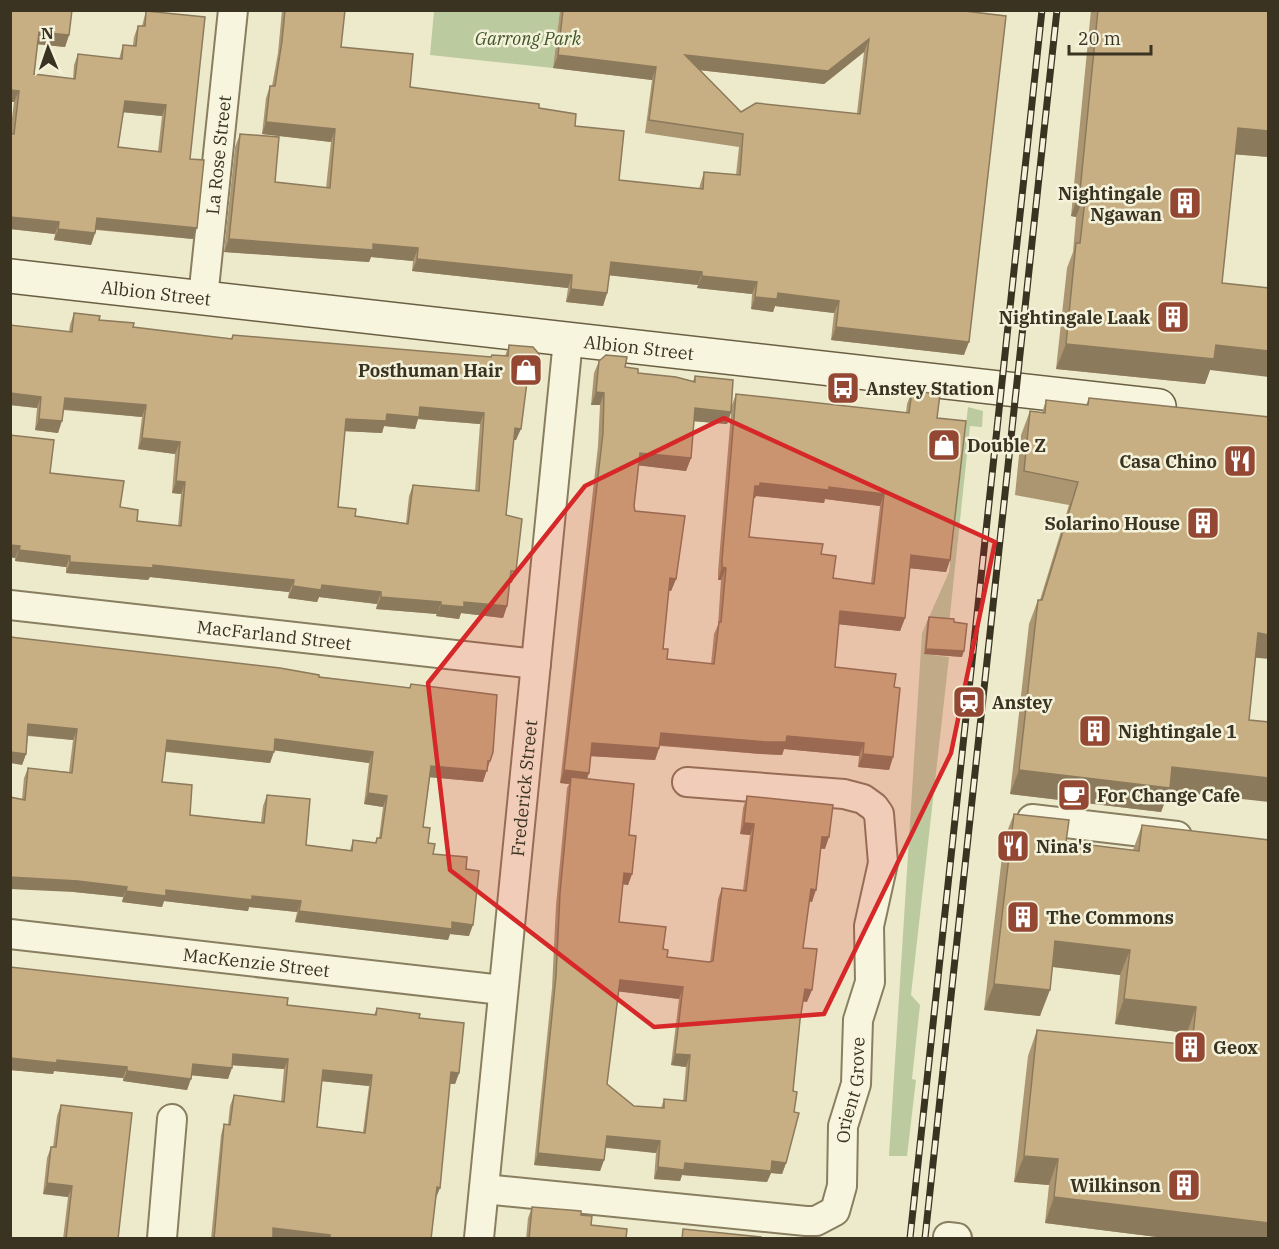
<svg xmlns="http://www.w3.org/2000/svg" width="1279" height="1249" viewBox="0 0 1279 1249" font-family="'IBM Plex Serif',serif">
<style>
.green{fill:#bccb9f}
.lines{fill:none;stroke-linecap:round;stroke-linejoin:round}
.street-casing{stroke:#897e60;stroke-width:32}
.secondary-casing{stroke:#6b5f43;stroke-width:36}
.street{stroke:#f7f5de;stroke-width:28}
.secondary{stroke:#f7f5de;stroke-width:33}
.rail-casing{stroke:#3a3322;stroke-width:7}
.rail{stroke:#f4f2da;stroke-width:4.5;stroke-dasharray:14;stroke-linecap:butt}
.wall{fill:#ac9671;fill-rule:evenodd}
.shaded-wall{fill:#8c7a5c}
.building{fill:#c8af83;stroke:#8c7a5c;stroke-width:1.5;fill-rule:evenodd}
.marked{fill:#d62828;fill-opacity:0.2;stroke:#d62828;stroke-width:4.5;stroke-linejoin:round}
.labels{text-anchor:middle;dominant-baseline:central;stroke-width:5;stroke-linejoin:round;paint-order:stroke}
.park-label{font-size:18px;font-style:italic;fill:#41552a;stroke:#f4f2da}
.street-label{font-size:18px;fill:#3a3322;stroke:#f4f2da}
.poi-label{font-size:18px;font-weight:bold;fill:#3a3322;stroke:#f4f2da;text-anchor:start}
</style>
<rect width="100%" height="100%" fill="#edeacb"/>
<path class="green" d="M 434,11 L 560,11 L 553,68 L 430,55 Z
M 968,407 L 983,411 L 982,427 L 970,426 L 949,624 L 924,654 L 949,657 L 911,995 L 920,1005 L 912,1079 L 916,1080 L 907,1156 L 889,1156 L 922,633 L 949,572 Z"/>
<g class="lines">
<g class="street-casing">
<g id="street">
<path id="s1" d="M 203,298 L 233,10"/>
<path id="s2" d="M 10,605 L 536,664"/>
<path d="M 1032,819 L 1177,836"/>
<path id="s3" d="M 10,934 L 502,990"/>
<path id="s4" d="M 484,1189 L 806,1221 L 816,1221 L 835,1211 L 842,1186 L 843,1126 L 856,1084 L 858,1020 L 870,982 L 869,926 L 883,863 L 879,814 L 874,807 L 863,799 L 844,794 L 687,782"/>
<path d="M 948,1237 L 957,1238"/>
<path d="M 162,1238 L 172,1119"/>
<path id="s5" d="M 479,1238 L 568,340"/>
</g>
</g>
<g class="secondary-casing">
<g id="secondary">
<path id="s6" d="M 10,276 L 1159,406"/>
</g>
</g>
<use href="#street" class="street"/>
<use href="#secondary" class="secondary"/>
<g class="rail-casing">
<path id="rail" d="M 910,1238 L 1042,10
M 925,1238 L 1057,10"/>
</g>
<use href="#rail" class="rail"/>
</g>
<path class="wall" d="M 10,10 L 69,35 L 65,47 L 37,44 L 34,74 L 73,79 L 74,65 L 78,54 L 119,59 L 123,45 L 133,45 L 134,37 L 138,26 L 142,26 L 146,11 L 190,159 L 193,239 L 96,230 L 91,245 L 54,240 L 55,234 L 10,229 L 10,134 L 14,102 L 10,102 ZM 123,112 L 162,116 L 158,151 L 118,147 Z
M 282,10 L 383,10 L 383,12 L 345,11 L 341,47 L 410,87 L 539,108 L 575,126 L 619,180 L 699,189 L 700,185 L 704,172 L 736,175 L 739,147 L 645,133 L 652,80 L 553,68 L 560,10 L 956,10 L 964,355 L 831,340 L 834,313 L 775,306 L 773,312 L 751,309 L 752,294 L 697,288 L 698,285 L 609,275 L 607,293 L 603,306 L 566,302 L 568,288 L 412,271 L 413,261 L 371,257 L 369,262 L 224,252 L 235,147 L 240,134 L 275,182 L 326,188 L 331,142 L 262,134 L 266,98 L 270,86 L 272,86 L 278,53 ZM 864,52 L 857,113 L 741,112 L 699,70 L 824,84 Z
M 1091,10 L 1269,10 L 1269,157 L 1235,154 L 1210,370 L 1205,384 L 1056,369 L 1067,268 L 1073,252 L 1076,217 L 1071,216 Z
M 74,313 L 99,320 L 133,327 L 231,339 L 233,335 L 491,357 L 492,355 L 505,356 L 509,345 L 537,375 L 533,386 L 527,386 L 516,440 L 514,440 L 506,515 L 516,571 L 512,583 L 510,583 L 507,606 L 503,618 L 461,613 L 459,619 L 436,616 L 437,614 L 376,609 L 377,604 L 319,597 L 317,602 L 288,598 L 289,592 L 150,577 L 148,580 L 66,573 L 66,567 L 15,561 L 15,558 L 10,557 L 10,435 L 50,473 L 120,507 L 137,521 L 178,526 L 181,494 L 172,493 L 175,454 L 138,449 L 142,417 L 63,410 L 58,433 L 35,430 L 37,408 L 10,405 L 10,325 L 69,332 L 70,325 ZM 418,419 L 480,424 L 475,491 L 413,485 L 409,496 L 406,523 L 355,516 L 338,507 L 345,431 L 382,433 L 384,426 L 415,429 Z
M 599,361 L 625,367 L 638,373 L 693,381 L 695,376 L 732,405 L 736,394 L 906,413 L 907,404 L 912,391 L 937,418 L 950,560 L 946,572 L 910,568 L 905,618 L 900,631 L 839,624 L 835,667 L 894,687 L 893,757 L 889,770 L 858,767 L 859,756 L 784,749 L 782,755 L 761,754 L 660,746 L 655,760 L 591,756 L 589,773 L 587,778 L 629,835 L 632,874 L 628,885 L 623,884 L 619,922 L 663,949 L 667,957 L 710,962 L 718,899 L 722,888 L 743,890 L 750,835 L 740,834 L 743,808 L 747,796 L 825,849 L 820,848 L 812,902 L 809,901 L 803,948 L 807,1002 L 803,1001 L 800,1020 L 786,1163 L 782,1174 L 771,1173 L 767,1182 L 682,1175 L 680,1181 L 654,1179 L 656,1153 L 606,1148 L 604,1160 L 600,1171 L 534,1165 L 552,988 L 556,905 L 567,788 L 569,784 L 560,783 L 598,446 L 600,405 L 591,405 L 594,373 ZM 731,413 L 718,572 L 718,580 L 721,580 L 718,625 L 714,634 L 711,664 L 667,659 L 663,649 L 669,591 L 671,591 L 676,579 L 635,511 L 634,506 L 638,465 L 686,471 L 691,458 L 694,421 L 727,424 ZM 756,496 L 824,503 L 825,499 L 880,506 L 871,583 L 833,578 L 821,554 L 749,537 L 754,498 L 755,498 ZM 618,991 L 679,999 L 671,1065 L 686,1067 L 683,1101 L 664,1099 L 661,1108 L 634,1106 L 607,1084 Z
M 1089,398 L 1255,658 L 1169,791 L 1161,812 L 1010,794 L 1029,624 L 1038,600 L 1040,600 L 1069,505 L 1015,495 L 1021,435 L 1030,411 L 1042,413 L 1046,400 L 1086,405 Z
M 929,617 L 954,622 L 962,657 L 924,654 L 927,622 Z
M 10,637 L 409,688 L 411,684 L 483,782 L 430,777 L 423,827 L 433,854 L 466,869 L 469,936 L 450,934 L 448,940 L 295,922 L 297,912 L 249,907 L 248,911 L 164,901 L 162,907 L 122,902 L 123,897 L 74,892 L 22,799 L 24,778 L 28,768 L 69,772 L 73,740 L 28,736 L 26,754 L 22,765 ZM 274,750 L 369,763 L 364,804 L 383,807 L 379,838 L 377,838 L 375,843 L 353,840 L 350,850 L 306,845 L 267,795 L 263,806 L 261,822 L 190,815 L 162,782 L 166,752 L 270,763 Z
M 1014,814 L 1066,842 L 1133,850 L 1142,825 L 1269,1239 L 1173,1239 L 1045,1223 L 1049,1185 L 1014,1182 L 1028,1056 L 1037,1030 L 1185,1045 L 1187,1033 L 1115,1024 L 1120,975 L 1052,967 L 1040,1016 L 984,1010 L 1004,839 Z
M 10,967 L 287,1005 L 374,1015 L 377,1008 L 419,1018 L 459,1073 L 455,1084 L 450,1084 L 431,1239 L 211,1239 L 221,1135 L 224,1124 L 228,1125 L 230,1106 L 234,1095 L 281,1102 L 284,1069 L 232,1065 L 228,1079 L 191,1075 L 187,1090 L 123,1081 L 123,1078 L 54,1071 L 53,1074 L 10,1070 ZM 322,1081 L 369,1086 L 363,1132 L 317,1127 Z
M 61,1105 L 118,1239 L 63,1239 L 68,1197 L 43,1194 L 47,1158 L 51,1147 L 53,1147 L 57,1116 Z
M 532,1207 L 581,1215 L 591,1225 L 626,1238 L 630,1239 L 526,1239 L 528,1218 Z"/>
<path class="shaded-wall" d="M 342,10 L 383,10 L 383,12 Z
M 39,32 L 69,35 L 65,47 L 35,44 Z
M 869,39 L 864,52 L 824,84 L 680,68 L 685,55 Z
M 558,55 L 656,67 L 652,80 L 553,68 Z
M 10,90 L 19,91 L 14,102 L 10,102 Z
M 125,101 L 166,105 L 162,116 L 121,112 Z
M 266,122 L 335,129 L 331,142 L 262,134 Z
M 1238,128 L 1269,131 L 1269,157 L 1229,154 Z
M 1080,191 L 1086,191 L 1076,217 L 1071,216 Z
M 10,217 L 59,222 L 55,234 L 10,229 Z
M 97,218 L 197,228 L 193,239 L 93,229 Z
M 58,229 L 95,233 L 91,245 L 54,240 Z
M 229,239 L 373,244 L 418,248 L 413,261 L 371,257 L 369,262 L 224,252 Z
M 417,259 L 572,275 L 568,288 L 412,271 Z
M 611,262 L 702,272 L 698,285 L 606,275 Z
M 702,276 L 757,282 L 752,294 L 697,288 Z
M 571,289 L 607,293 L 603,306 L 566,302 Z
M 778,293 L 839,301 L 834,313 L 775,306 L 773,312 L 751,309 L 755,297 Z
M 836,327 L 969,342 L 964,355 L 831,340 Z
M 1066,344 L 1216,345 L 1269,351 L 1269,377 L 1210,370 L 1205,384 L 1056,369 Z
M 528,374 L 537,375 L 533,386 L 524,386 Z
M 596,392 L 604,393 L 600,405 L 591,405 Z
M 10,393 L 41,397 L 37,408 L 10,405 Z
M 65,398 L 146,405 L 142,417 L 60,409 Z
M 420,407 L 484,413 L 480,424 L 418,419 L 415,429 L 384,426 L 382,433 L 341,431 L 346,419 L 387,414 Z
M 695,408 L 731,412 L 727,424 L 691,421 Z
M 39,419 L 62,421 L 58,433 L 35,430 Z
M 515,428 L 521,429 L 516,440 L 510,439 Z
M 142,438 L 180,442 L 175,454 L 138,449 Z
M 640,453 L 691,458 L 686,471 L 635,465 Z
M 176,481 L 185,482 L 181,494 L 172,493 Z
M 760,483 L 829,487 L 884,494 L 880,506 L 825,499 L 824,503 L 756,496 L 755,498 L 750,498 L 755,486 Z
M 10,545 L 20,546 L 15,558 L 10,557 Z
M 19,550 L 70,556 L 66,567 L 15,561 Z
M 911,555 L 950,560 L 946,572 L 907,568 Z
M 70,562 L 153,565 L 294,580 L 289,592 L 150,577 L 148,580 L 66,573 Z
M 722,567 L 726,568 L 721,580 L 718,580 Z
M 670,578 L 676,579 L 671,591 L 666,590 Z
M 322,585 L 381,592 L 377,604 L 319,597 L 317,602 L 288,598 L 293,586 Z
M 381,597 L 441,602 L 437,614 L 376,609 Z
M 464,602 L 507,606 L 503,618 L 461,613 L 459,619 L 436,616 L 441,605 Z
M 840,611 L 905,618 L 900,631 L 836,624 Z
M 1258,633 L 1269,635 L 1269,659 L 1249,657 Z
M 926,649 L 964,651 L 962,657 L 924,654 Z
M 28,724 L 77,729 L 73,740 L 24,735 Z
M 661,733 L 787,736 L 864,743 L 859,756 L 784,749 L 782,755 L 761,754 L 657,745 Z
M 275,739 L 373,752 L 369,763 L 271,750 Z
M 167,740 L 274,752 L 270,763 L 163,751 Z
M 592,743 L 659,748 L 655,760 L 588,756 Z
M 10,752 L 26,754 L 22,765 L 10,763 Z
M 863,754 L 893,757 L 889,770 L 858,767 Z
M 488,761 L 490,761 L 483,782 L 427,777 L 431,766 Z
M 1172,767 L 1269,778 L 1269,802 L 1169,791 L 1161,812 L 1010,794 L 1019,770 Z
M 564,770 L 589,773 L 585,785 L 571,777 L 569,784 L 560,783 Z
M 368,793 L 387,796 L 383,807 L 364,804 Z
M 744,823 L 754,824 L 750,835 L 740,834 Z
M 822,837 L 829,837 L 825,849 L 817,848 Z
M 624,873 L 632,874 L 628,885 L 620,884 Z
M 10,877 L 78,881 L 127,887 L 123,897 L 74,892 L 10,889 Z
M 811,889 L 816,890 L 812,902 L 807,901 Z
M 166,890 L 252,896 L 301,901 L 297,912 L 249,907 L 248,911 L 164,901 L 162,907 L 122,902 L 126,891 Z
M 299,911 L 452,922 L 473,925 L 469,936 L 450,934 L 448,940 L 295,922 Z
M 1055,941 L 1130,950 L 1120,975 L 1046,966 Z
M 620,980 L 683,987 L 679,999 L 615,991 Z
M 994,984 L 1050,990 L 1040,1016 L 984,1010 Z
M 805,989 L 812,990 L 807,1002 L 801,1001 Z
M 1124,999 L 1196,1007 L 1187,1033 L 1115,1024 Z
M 233,1054 L 288,1059 L 284,1069 L 229,1065 Z
M 675,1054 L 690,1055 L 686,1067 L 671,1065 Z
M 10,1058 L 57,1060 L 127,1067 L 123,1078 L 54,1071 L 53,1074 L 10,1070 Z
M 193,1064 L 232,1068 L 228,1079 L 189,1075 Z
M 323,1070 L 372,1075 L 369,1086 L 319,1081 Z
M 127,1071 L 191,1079 L 187,1090 L 123,1081 Z
M 451,1072 L 459,1073 L 455,1084 L 447,1083 Z
M 607,1136 L 660,1141 L 656,1153 L 603,1147 Z
M 538,1153 L 604,1160 L 600,1171 L 534,1165 Z
M 1024,1156 L 1058,1159 L 1049,1185 L 1014,1182 Z
M 772,1161 L 786,1163 L 782,1174 L 771,1173 L 767,1182 L 682,1175 L 680,1181 L 654,1179 L 658,1167 L 685,1163 Z
M 47,1183 L 72,1186 L 68,1197 L 43,1194 Z
M 437,1187 L 440,1188 L 436,1198 Z
M 1054,1197 L 1269,1223 L 1269,1239 L 1173,1239 L 1045,1223 Z
M 273,1228 L 330,1235 L 329,1239 L 270,1239 Z"/>
<path class="building" d="M 10,10 L 72,10 L 69,35 L 39,32 L 34,74 L 75,79 L 78,54 L 122,59 L 123,45 L 136,46 L 138,26 L 145,26 L 146,11 L 205,17 L 190,159 L 204,160 L 197,228 L 97,218 L 95,233 L 58,229 L 59,222 L 10,217 L 10,133 L 14,134 L 19,91 L 10,90 ZM 125,101 L 166,105 L 161,152 L 118,147 Z
M 285,10 L 345,10 L 341,47 L 413,54 L 410,87 L 539,104 L 539,108 L 576,114 L 575,126 L 624,131 L 619,180 L 703,189 L 704,172 L 740,175 L 743,134 L 649,120 L 656,67 L 558,55 L 563,10 L 956,10 L 1006,16 L 969,342 L 836,327 L 839,301 L 778,293 L 777,299 L 755,297 L 757,282 L 702,276 L 702,272 L 611,262 L 607,293 L 571,289 L 572,275 L 417,259 L 418,248 L 373,244 L 373,250 L 229,239 L 240,134 L 279,137 L 275,182 L 330,188 L 335,129 L 266,122 L 270,86 L 275,86 L 282,41 ZM 869,39 L 860,114 L 756,103 L 741,112 L 685,55 L 828,71 Z
M 1098,10 L 1269,10 L 1269,131 L 1238,128 L 1222,283 L 1269,288 L 1269,351 L 1216,345 L 1214,359 L 1066,344 L 1076,243 L 1080,243 L 1086,191 L 1080,191 Z
M 74,313 L 100,316 L 99,320 L 134,323 L 133,327 L 232,339 L 233,335 L 491,357 L 492,355 L 508,356 L 509,345 L 533,347 L 539,354 L 537,375 L 528,374 L 521,429 L 515,428 L 506,515 L 522,519 L 516,571 L 511,571 L 507,606 L 464,602 L 464,607 L 441,605 L 441,602 L 381,597 L 381,592 L 322,585 L 321,590 L 293,586 L 294,580 L 153,565 L 153,568 L 70,562 L 70,556 L 19,550 L 20,546 L 10,545 L 10,435 L 54,440 L 50,473 L 124,481 L 120,507 L 138,510 L 137,521 L 181,526 L 185,482 L 176,481 L 180,442 L 142,438 L 146,405 L 65,398 L 62,421 L 39,419 L 41,397 L 10,393 L 10,325 L 72,332 ZM 420,407 L 484,413 L 479,491 L 413,485 L 408,524 L 355,516 L 356,509 L 338,507 L 346,419 L 386,421 L 387,414 L 419,417 Z
M 606,355 L 627,357 L 625,367 L 638,369 L 638,373 L 676,377 L 695,382 L 695,376 L 733,380 L 731,412 L 695,408 L 691,458 L 640,453 L 634,506 L 635,511 L 685,516 L 676,579 L 670,578 L 663,649 L 668,649 L 667,659 L 714,664 L 719,622 L 721,622 L 726,568 L 722,567 L 722,560 L 736,394 L 909,413 L 912,391 L 940,394 L 937,418 L 966,421 L 950,560 L 911,555 L 905,618 L 840,611 L 835,667 L 896,674 L 894,687 L 900,688 L 893,757 L 863,754 L 864,743 L 787,736 L 786,742 L 766,742 L 661,733 L 659,748 L 592,743 L 589,773 L 564,770 L 603,433 L 604,393 L 596,392 L 599,361 ZM 760,483 L 829,490 L 829,487 L 884,494 L 874,584 L 833,578 L 836,556 L 821,554 L 823,544 L 749,537 L 755,486 L 760,486 Z
M 1089,398 L 1269,417 L 1269,635 L 1258,633 L 1249,720 L 1269,722 L 1269,778 L 1172,767 L 1170,788 L 1019,770 L 1038,600 L 1042,600 L 1078,482 L 1024,471 L 1030,411 L 1045,413 L 1046,400 L 1088,405 Z
M 929,617 L 954,619 L 954,622 L 967,624 L 964,651 L 926,649 Z
M 10,637 L 280,668 L 319,675 L 319,677 L 361,682 L 410,688 L 411,684 L 497,695 L 493,752 L 490,761 L 488,761 L 487,771 L 431,766 L 423,827 L 430,828 L 428,843 L 435,844 L 433,854 L 467,857 L 466,869 L 479,871 L 473,925 L 452,922 L 452,929 L 299,911 L 301,901 L 252,896 L 252,900 L 166,890 L 166,896 L 126,891 L 127,887 L 78,881 L 10,877 L 10,797 L 25,800 L 28,768 L 72,773 L 77,729 L 28,724 L 26,754 L 10,752 ZM 275,739 L 373,752 L 368,793 L 387,796 L 381,838 L 377,838 L 376,843 L 353,840 L 352,851 L 306,845 L 310,799 L 267,795 L 264,823 L 190,815 L 192,785 L 162,782 L 167,740 L 274,752 Z
M 571,777 L 634,784 L 629,835 L 636,836 L 632,874 L 624,873 L 619,922 L 666,927 L 663,949 L 668,950 L 667,957 L 709,962 L 713,961 L 722,888 L 746,891 L 754,824 L 744,823 L 747,796 L 833,805 L 829,837 L 822,837 L 816,890 L 811,889 L 803,948 L 817,949 L 812,990 L 805,989 L 800,1020 L 793,1091 L 797,1092 L 794,1112 L 799,1113 L 786,1163 L 772,1161 L 771,1171 L 685,1163 L 684,1170 L 658,1167 L 660,1141 L 607,1136 L 604,1160 L 538,1153 L 556,976 L 560,893 ZM 620,980 L 683,987 L 675,1054 L 690,1055 L 686,1101 L 664,1099 L 664,1108 L 634,1106 L 607,1084 Z
M 1014,814 L 1069,820 L 1066,842 L 1139,851 L 1142,825 L 1269,840 L 1269,1223 L 1054,1197 L 1058,1159 L 1024,1156 L 1037,1030 L 1192,1045 L 1196,1007 L 1124,999 L 1130,950 L 1055,941 L 1050,990 L 994,984 Z
M 10,967 L 288,998 L 287,1005 L 376,1015 L 377,1008 L 420,1014 L 419,1018 L 464,1023 L 459,1073 L 451,1072 L 440,1188 L 437,1187 L 431,1239 L 330,1239 L 330,1235 L 273,1228 L 273,1239 L 214,1239 L 224,1124 L 230,1125 L 234,1095 L 284,1102 L 288,1059 L 233,1054 L 232,1068 L 193,1064 L 191,1079 L 127,1071 L 127,1067 L 57,1060 L 57,1063 L 10,1058 ZM 323,1070 L 372,1075 L 365,1133 L 317,1127 Z
M 61,1105 L 132,1113 L 118,1239 L 66,1239 L 72,1186 L 47,1183 L 51,1147 L 56,1147 Z
M 532,1207 L 581,1211 L 581,1215 L 592,1216 L 591,1225 L 627,1229 L 626,1238 L 630,1239 L 529,1239 Z
M 683,1229 L 761,1237 L 761,1239 L 682,1239 Z"/>
<path class="marked" d="M 724,418 L 995,542 L 951,753 L 824,1014 L 654,1027 L 450,870 L 428,683 L 585,486 Z"/>
<defs>
<g id="building-square" transform="scale(1.725)"><rect x="-9" y="-9" width="18" height="18" rx="4" fill="#944833" stroke="#f4f2da"/><path d="M-4-6H4V6H1V3H-1V6H-4ZM-2.5-4.3h1.7v1.8h-1.7ZM.8-4.3h1.7v1.8H.8ZM-2.5-1h1.7V.8h-1.7ZM.8-1h1.7V.8H.8Z" fill="#fff"/></g>
<g id="shop-square" transform="scale(1.725)"><rect x="-9" y="-9" width="18" height="18" rx="4" fill="#944833" stroke="#f4f2da"/><path d="M-5-2.5h2.3a2.7 3.5 0 0 1 5.4 0H5L5.5 6h-11ZM-1.5-2.5h3a1.5 2.3 0 0 0-3 0Z" fill="#fff"/></g>
<g id="bus-square" transform="scale(1.725)"><rect x="-9" y="-9" width="18" height="18" rx="4" fill="#944833" stroke="#f4f2da"/><path d="M-5-6H5V4H4V6H2V4H-2V6H-4V4H-5ZM-3.5-4V0h7V-4ZM-3.5 1.2v1.5H-2V1.2ZM2 1.2v1.5H3.5V1.2Z" fill="#fff"/></g>
<g id="restaurant-square" transform="scale(1.725)"><rect x="-9" y="-9" width="18" height="18" rx="4" fill="#944833" stroke="#f4f2da"/><path d="M-5-6h1v4h1v-4h1v4h1v-4h1v5L-1.5 .5V6h-2V.5L-5-1ZM5-6V6H3V1.5H1.5Q1.5-4 5-6Z" fill="#fff"/></g>
<g id="station-square" transform="scale(1.725)"><rect x="-9" y="-9" width="18" height="18" rx="4" fill="#944833" stroke="#f4f2da"/><path d="M-3-6H3Q5-6 5-4V2Q5 4 3 4L4.5 6H3L1.5 4h-3L-3 6H-4.5L-3 4Q-5 4-5 2V-4Q-5-6-3-6ZM-3.5-4v3h7v-3ZM-3.5 1v1.5H-2V1ZM2 1v1.5H3.5V1Z" fill="#fff"/></g>
<g id="cafe-square" transform="scale(1.725)"><rect x="-9" y="-9" width="18" height="18" rx="4" fill="#944833" stroke="#f4f2da"/><path d="M-5.5-4.5H6V0H3Q3 3.5 0 3.5H-2.5Q-5.5 3.5-5.5 0ZM3-3.2v2h1.7v-2ZM-6 4.5H4V6H-6Z" fill="#fff"/></g>
</defs>
<g fill-rule="evenodd">
<use href="#building-square" x="1185" y="203"/>
<use href="#building-square" x="1173" y="317"/>
<use href="#shop-square" x="526" y="370"/>
<use href="#bus-square" x="843" y="388"/>
<use href="#shop-square" x="944" y="445"/>
<use href="#restaurant-square" x="1240" y="461"/>
<use href="#building-square" x="1203" y="523"/>
<use href="#station-square" x="969" y="702"/>
<use href="#building-square" x="1095" y="731"/>
<use href="#cafe-square" x="1074" y="795"/>
<use href="#restaurant-square" x="1013" y="846"/>
<use href="#building-square" x="1023" y="917"/>
<use href="#building-square" x="1190" y="1047"/>
<use href="#building-square" x="1184" y="1185"/>
</g>
<g class="labels">
<g class="park-label">
<text x="528" y="38">Garrong Park</text>
</g>
<g class="street-label">
<text stroke="none"><textPath href="#s1" startOffset="144">La Rose Street</textPath></text>
<text stroke="none"><textPath href="#s6" startOffset="147">Albion Street</textPath></text>
<text stroke="none"><textPath href="#s6" startOffset="633">Albion Street</textPath></text>
<text stroke="none"><textPath href="#s2" startOffset="266">MacFarland Street</textPath></text>
<text stroke="none"><textPath href="#s5" startOffset="452">Frederick Street</textPath></text>
<text stroke="none"><textPath href="#s3" startOffset="248">MacKenzie Street</textPath></text>
<text stroke="none"><textPath href="#s4" startOffset="478">Orient Grove</textPath></text>
</g>
<g class="poi-label">
<text x="1162" y="193" text-anchor="end">Nightingale<tspan x="1162" dy="21">Ngawan</tspan></text>
<text x="1150" y="317" text-anchor="end">Nightingale Laak</text>
<text x="503" y="370" text-anchor="end">Posthuman Hair</text>
<text x="866" y="388">Anstey Station</text>
<text x="967" y="445">Double Z</text>
<text x="1217" y="461" text-anchor="end">Casa Chino</text>
<text x="1180" y="523" text-anchor="end">Solarino House</text>
<text x="992" y="702">Anstey</text>
<text x="1118" y="731">Nightingale 1</text>
<text x="1097" y="795">For Change Cafe</text>
<text x="1036" y="846">Nina's</text>
<text x="1046" y="917">The Commons</text>
<text x="1213" y="1047">Geox</text>
<text x="1161" y="1185" text-anchor="end">Wilkinson</text>
</g>
</g>
<rect width="1279" height="1249" fill="none" stroke="#3a3322" stroke-width="24"/>
<g transform="translate(48 48) rotate(358)" stroke="#f4f2da" stroke-width="4.5" paint-order="stroke">
<path d="M0-4.5L10 22L0 15L-10 22Z" fill="#3a3322"/>
<text y="-9" font-size="16" font-weight="bold" text-anchor="middle" fill="#3a3322">N</text>
</g>
<path d="M1069 45v9h82v-9" fill="none" stroke="#3a3322" stroke-width="3"/>
<text x="1078" y="45" font-size="18" fill="#3a3322" stroke="#f4f2da" stroke-width="4.5" paint-order="stroke">20 m</text>
</svg>
